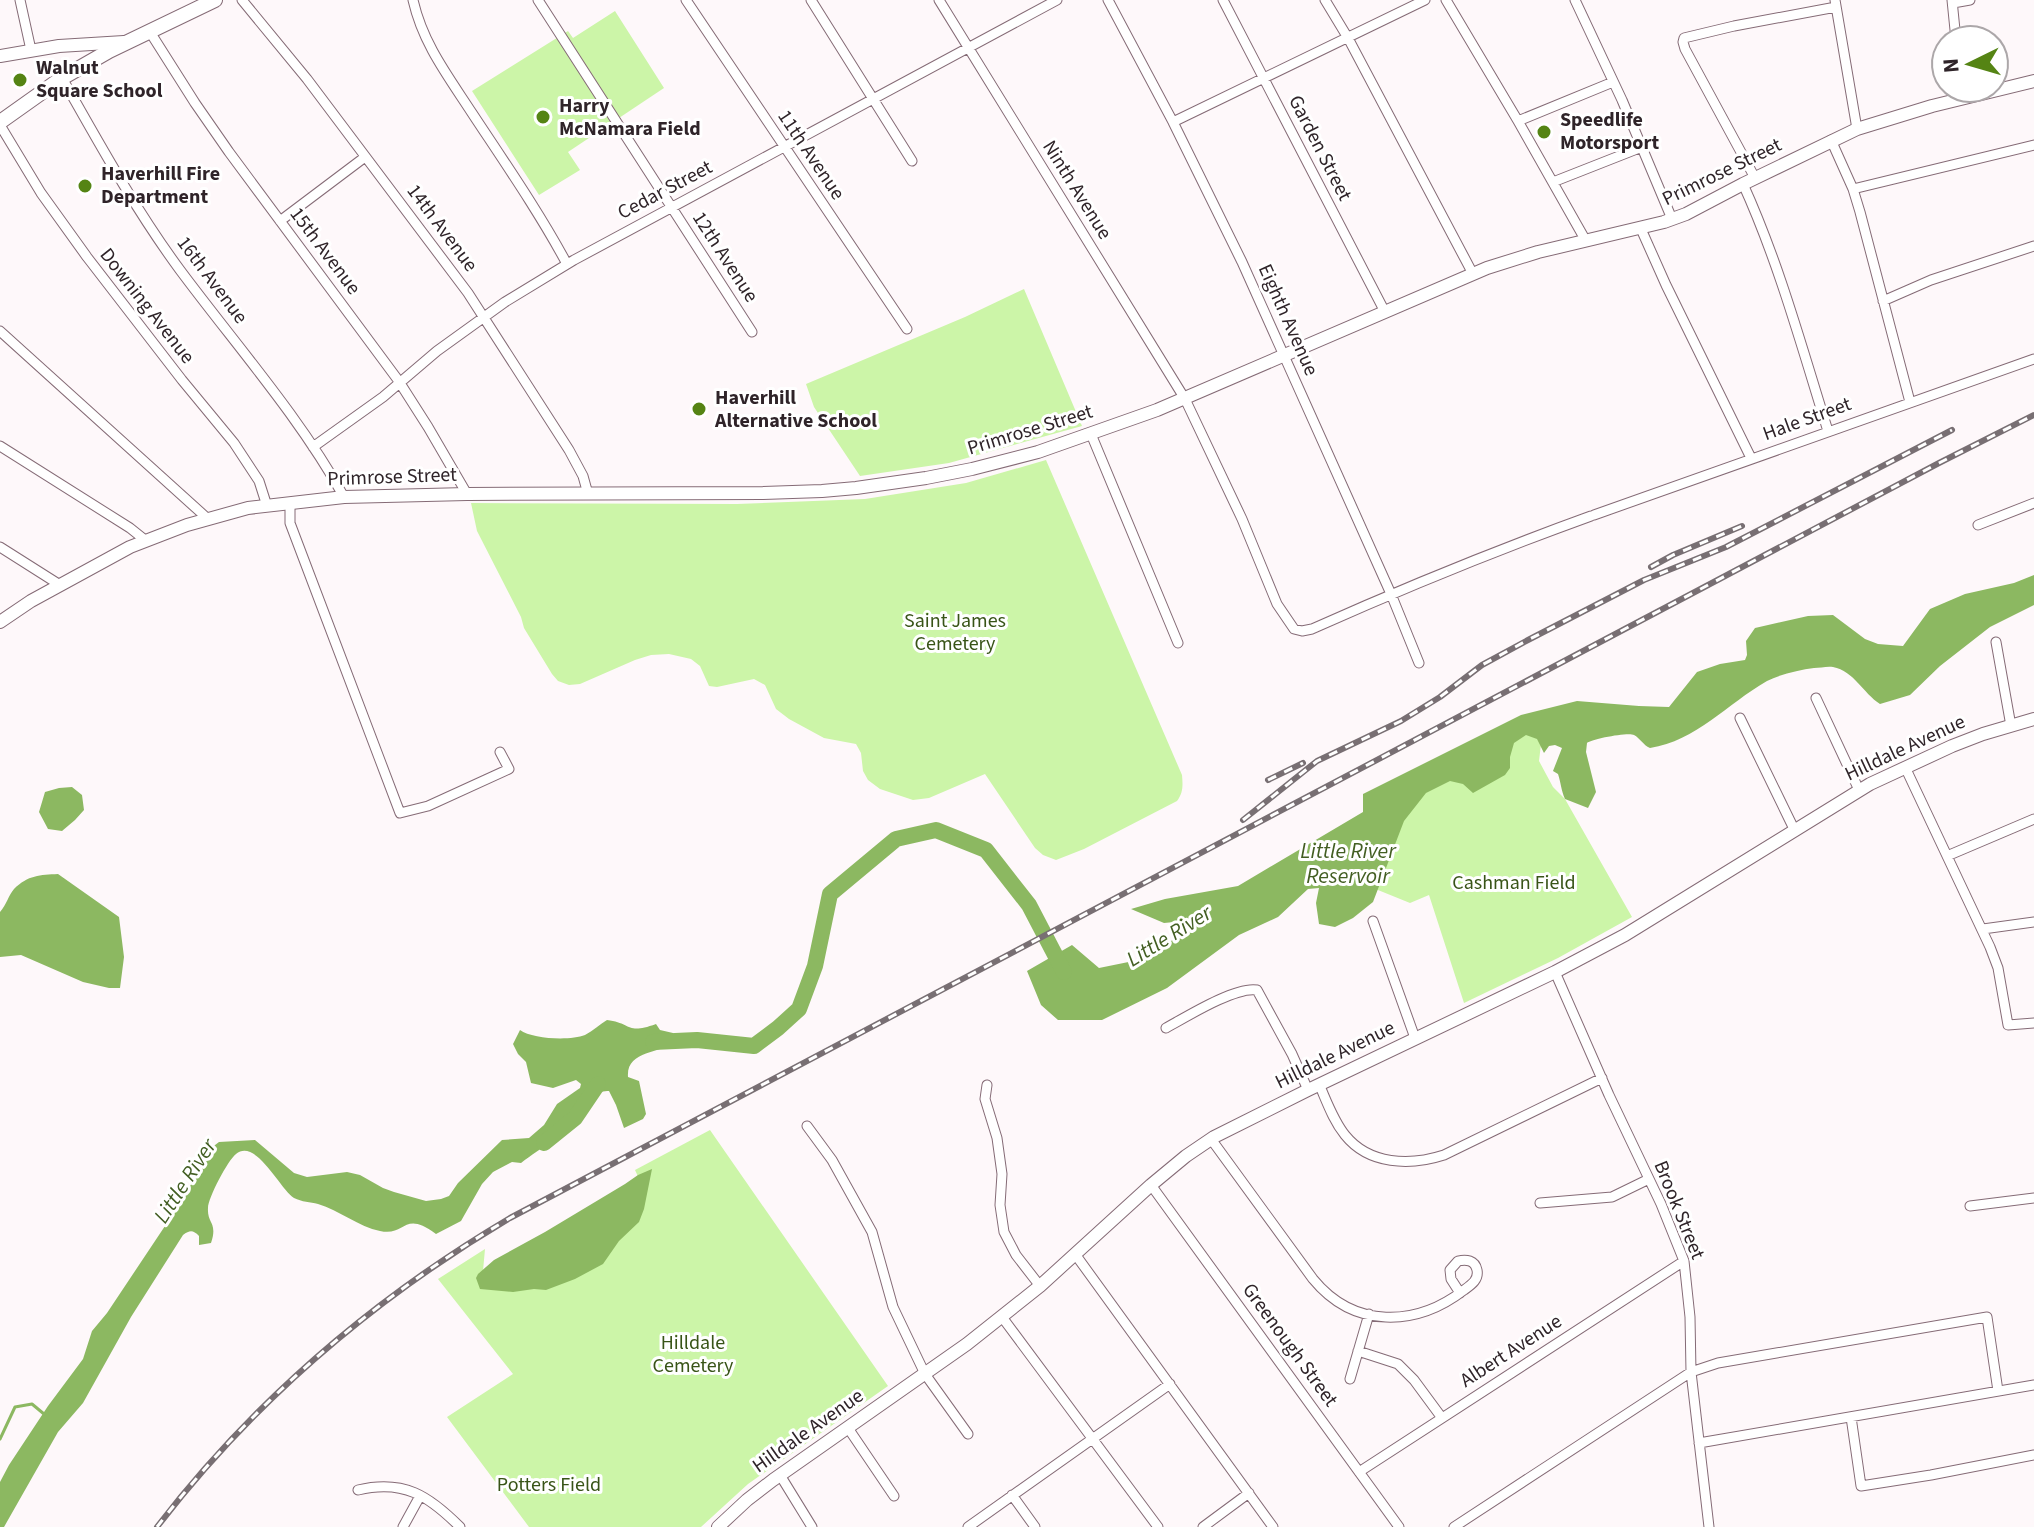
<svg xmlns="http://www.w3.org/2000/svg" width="2034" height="1527" viewBox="0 0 2034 1527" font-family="'Source Sans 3',sans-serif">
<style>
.green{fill:#ccf5a8}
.water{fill:#8cb861}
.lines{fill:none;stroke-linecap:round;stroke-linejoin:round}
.stream{stroke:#8cb861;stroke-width:3}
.river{stroke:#8cb861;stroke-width:16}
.street-casing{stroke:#856b76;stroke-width:11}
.secondary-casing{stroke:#856b76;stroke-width:14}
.primary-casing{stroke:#856b76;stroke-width:16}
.street{stroke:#fff;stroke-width:9}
.secondary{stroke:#fff;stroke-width:12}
.primary{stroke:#fff;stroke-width:14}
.rail-casing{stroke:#786f73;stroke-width:6}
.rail{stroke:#fff;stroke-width:3;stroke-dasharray:9;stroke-linecap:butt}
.poi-dot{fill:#558414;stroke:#fff;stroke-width:3}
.labels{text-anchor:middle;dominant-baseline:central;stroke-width:6;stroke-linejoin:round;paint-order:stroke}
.poi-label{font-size:20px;font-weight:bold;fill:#2f2429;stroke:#fff;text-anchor:start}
.street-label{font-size:20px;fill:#2f2429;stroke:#fff}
.park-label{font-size:20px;fill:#385417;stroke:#fff}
.water-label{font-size:22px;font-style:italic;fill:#435f23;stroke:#fff}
</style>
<rect width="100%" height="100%" fill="#fef8fa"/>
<path class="green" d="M 615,11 L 664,88 L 568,152 L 580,170 L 539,195 L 472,91 L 568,31 L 573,38 Z
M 1024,289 L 1082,426 L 949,463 L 860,476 L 814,407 L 806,384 L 965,317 Z
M 1046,460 L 1182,775 C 1183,786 1183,793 1177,801 L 1084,849 L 1056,860 L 1043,855 L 1035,848 L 985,774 L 929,798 L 913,800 L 880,789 L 868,780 L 863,771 L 861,753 L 856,744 L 824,738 L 789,719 L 776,709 L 765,685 L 754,679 L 717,687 L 709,686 L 700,666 L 691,659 L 669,654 L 651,655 L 635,660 L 580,684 L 569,685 L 558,681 L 552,674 L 524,628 L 521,617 L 477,531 L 471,503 L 737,504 L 865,499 L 966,483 Z
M 1531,730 L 1542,736 L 1539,761 L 1553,787 L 1565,799 L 1632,917 L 1558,958 L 1464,1003 L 1429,895 L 1410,903 L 1373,888 L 1379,856 L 1421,793 L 1510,740 Z
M 710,1130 L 888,1386 L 748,1484 L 701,1527 L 529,1527 L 447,1417 L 513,1374 L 438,1279 L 485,1249 L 482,1282 L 641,1183 L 635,1170 Z"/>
<path class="water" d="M 2034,575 L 2034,605 L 1990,627 L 1940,666 L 1910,695 L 1880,704 C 1863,693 1854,671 1833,667 C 1827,666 1820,668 1814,668 C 1799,670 1781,674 1767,681 C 1727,704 1696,741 1650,748 C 1643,745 1640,738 1634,735 C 1628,732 1592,739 1587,743 L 1586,752 L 1596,792 L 1588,808 L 1565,799 C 1561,790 1561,783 1558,774 L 1553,771 L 1562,748 L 1555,745 L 1549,746 L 1544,753 L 1537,739 L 1526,735 L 1514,743 L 1510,757 L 1510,768 L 1505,775 L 1473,793 L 1463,784 L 1450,781 L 1426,793 L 1404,821 L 1373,902 L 1353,918 L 1335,927 L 1319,924 L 1316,903 L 1319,888 L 1308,889 L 1278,917 L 1239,935 L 1167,988 L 1102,1020 L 1058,1020 L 1041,1005 L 1027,971 L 1072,945 L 1099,968 L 1153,957 L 1195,920 L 1164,923 L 1131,909 L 1165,899 L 1238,886 L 1363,812 L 1363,794 L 1521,715 L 1577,701 L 1639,706 L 1669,707 L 1697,672 L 1720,664 L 1745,660 L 1747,655 L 1746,641 L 1755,628 L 1808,616 L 1833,615 L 1865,639 L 1878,644 L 1903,646 L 1930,609 L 1965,594 L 2014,583 Z
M 72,787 L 82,795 L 84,810 L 75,820 L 62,831 L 48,829 L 39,812 L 45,792 L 59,788 Z
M 58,874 L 119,917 L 124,957 L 120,988 L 109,988 L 83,982 L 21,955 L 0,957 L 0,912 C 7,904 8,896 14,889 C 28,875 40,875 58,874 Z
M 607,1020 C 632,1023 626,1035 656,1024 L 660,1030 L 673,1033 L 675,1042 C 660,1054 626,1050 628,1077 L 639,1081 L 646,1114 L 643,1119 L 624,1128 L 616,1105 L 609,1091 C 586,1089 567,1126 552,1140 C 543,1148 531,1155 521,1163 L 512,1162 L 493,1172 L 482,1184 L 461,1221 L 436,1234 C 403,1209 406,1237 380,1231 C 359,1227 339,1210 318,1204 C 310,1202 302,1202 294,1198 C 279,1188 256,1138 236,1154 C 228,1160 208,1198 208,1208 C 207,1224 218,1222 211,1243 L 199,1245 L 199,1236 C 193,1230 190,1230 183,1235 L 131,1317 L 83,1403 L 58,1432 L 4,1527 L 0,1527 L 0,1482 L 9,1465 L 48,1406 L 83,1359 L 92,1331 L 107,1313 L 167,1223 L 195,1178 L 197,1165 L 202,1155 L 219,1142 L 255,1140 L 294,1173 L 307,1177 L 347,1172 L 360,1175 L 383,1188 L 394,1192 L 426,1201 L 441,1199 L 449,1196 L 458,1183 L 502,1140 L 529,1138 L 544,1125 L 557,1104 L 580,1088 L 581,1084 L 576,1080 L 553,1088 L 531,1083 L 526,1062 L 518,1054 L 513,1044 L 520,1030 C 532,1039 570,1041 585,1035 C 593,1031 600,1024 607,1020 Z
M 652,1169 L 644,1209 L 639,1222 L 619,1241 L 603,1264 L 575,1279 L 546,1290 L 534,1289 L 513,1292 L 480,1289 L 476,1278 L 478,1274 L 494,1260 L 545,1232 L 625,1184 L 638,1175 Z"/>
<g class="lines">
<path class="stream" d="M 0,1439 L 15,1407 L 32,1404 L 44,1414"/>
<path class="river" d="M 653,1042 L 697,1040 L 754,1046 L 778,1028 L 799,1009 L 815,966 L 830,894 L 896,839 L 936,830 L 986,850 L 1029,905 L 1064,972
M 544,1143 L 575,1118 L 598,1084"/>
<g class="street-casing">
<path id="street" d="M 20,0 L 31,50
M 242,0 L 307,79 L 468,293 L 569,450 L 583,476 L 588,494
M 413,0 C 423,44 448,76 472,113 C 505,163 539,212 567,264
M 538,0 L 752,332
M 686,0 L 907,329
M 811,0 L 912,161
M 939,0 L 1185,399 L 1242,519 L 1277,604 L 1294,629 L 1302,631 L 1312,629 C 1404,588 1497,550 1591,516
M 1108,0 L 1173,122 L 1242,262 L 1391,594 L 1419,663
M 1223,0 L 1385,312
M 1325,0 L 1348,38 L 1473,274
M 1446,0 L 1518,121 L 1586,241
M 1575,0 L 1622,100 L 1672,219
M 1835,0 L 1857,129
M 1952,0 L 1956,40
M 1953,3 L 1970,0
M 150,32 L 195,103 L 229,152 L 398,380 L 428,427 L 467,494
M 62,78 C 99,143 135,209 180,270 C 235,344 299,416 344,497
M 1518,121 L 1613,82
M 1173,122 L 1425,0
M 0,125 L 41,193 L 87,257 L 182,380 L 234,443 L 259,481 L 267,506
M 1831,140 L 1853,189 L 1860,212 L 1910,402
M 1755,178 L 1685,49 L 1683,42 L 1684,38 L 1734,26 L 1836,7
M 1553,182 L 1642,147
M 1743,184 C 1779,263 1802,348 1828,431
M 1853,189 L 2034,145
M 280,221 L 365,157
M 1641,229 L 1666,285 L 1751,458
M 1883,301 L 1931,280 L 2034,246
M 0,331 L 208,519
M 1091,434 L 1178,643
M 0,446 L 130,528 L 145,540
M 313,447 L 383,397 L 437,351 L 505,302 L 574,260 L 1057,0
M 290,503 L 290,523 L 400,813 L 428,806 L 509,769 L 500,752
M 1594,515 L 2034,359
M 1978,525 L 2034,503
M 0,547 L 60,585
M 1996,642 L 2011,726
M 1816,698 L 1859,790
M 1740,718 L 1794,829
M 1905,767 L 1990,947 L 1998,968 L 2008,1025 L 2034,1023
M 1947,856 L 2034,819
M 1373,921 L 1415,1038
M 1983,929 L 2034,922
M 1555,972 L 1609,1095 L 1661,1204 L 1684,1261 L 1690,1317 L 1691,1372 L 1709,1527
M 1166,1028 C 1186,1017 1236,986 1257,990 L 1292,1054 L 1308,1090
M 1319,1084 C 1327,1102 1333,1120 1345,1135 C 1369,1165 1410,1166 1444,1155 L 1602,1078
M 987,1085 L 985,1099 L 997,1138 L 1002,1174 L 1000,1205 L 1004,1232 L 1016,1255 L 1040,1286
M 807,1126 L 832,1160 L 872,1232 L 893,1307 L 925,1374 L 968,1434
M 1211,1139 L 1313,1279 C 1354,1329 1416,1327 1464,1290 C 1471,1285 1479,1280 1477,1270 C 1475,1260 1466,1259 1458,1261 L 1450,1270 L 1451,1279 L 1460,1293
M 1151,1185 L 1399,1527
M 1540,1203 L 1612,1197 L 1649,1179
M 1970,1206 L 2034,1198
M 1075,1254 L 1273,1527
M 1002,1317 L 1158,1527
M 1358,1351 L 1398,1364 L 1414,1380 L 1442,1418
M 1350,1379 L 1369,1314
M 1851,1417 L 1861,1486 L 1931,1475 L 2034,1455
M 848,1428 L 894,1496
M 1699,1443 L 2034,1385
M 1359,1472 L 1684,1261
M 780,1475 L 812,1527
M 358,1490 C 404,1479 429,1496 460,1527
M 1012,1495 L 1035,1527
M 403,1527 L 420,1496
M 968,1527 L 1170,1384
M 1203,1527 L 1249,1493
M 1454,1527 L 1691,1372 L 1718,1363 L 1987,1317 L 1998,1391"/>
</g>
<g class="secondary-casing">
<path id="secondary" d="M 0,56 L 59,46 L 124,42
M 0,622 L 31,601 L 130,547 L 187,525 L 248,508 L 344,497 L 467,494 L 763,493 L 822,491 L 856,488 L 926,478 L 972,469 L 1038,452 L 1157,410 L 1487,268 L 1538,252 L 1664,222 L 1686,214 L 1743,184 L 1857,129 L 1932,106 L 2034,81
M 718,1527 L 747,1500 L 773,1480 L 967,1344 L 1040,1286 L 1151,1185 L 1186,1156 L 1214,1137 L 1308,1090 L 1555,972 L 1625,935 L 1870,784 L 1952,746 L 1983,734 L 2034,719"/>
</g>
<g class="primary-casing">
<path id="primary" d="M 0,122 L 62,78 L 109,51 L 215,0"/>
</g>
<use href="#street" class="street"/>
<use href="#secondary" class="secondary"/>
<use href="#primary" class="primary"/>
<g class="rail-casing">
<path id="rail" d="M 1651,567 L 1673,555 L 1742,526
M 1268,780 L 1303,763
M 1243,820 L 1317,761 L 1401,721 L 1440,697 L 1482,665 L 1528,640 L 1644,580 L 1726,547 L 1952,430
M 157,1527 C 254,1401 373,1299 510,1218 L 1939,463 L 2034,415"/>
</g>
<use href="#rail" class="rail"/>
</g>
<g class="poi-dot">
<circle cx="20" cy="80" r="8"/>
<circle cx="543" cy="117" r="8"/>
<circle cx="1544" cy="132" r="8"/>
<circle cx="85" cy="186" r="8"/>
<circle cx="699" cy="409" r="8"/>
</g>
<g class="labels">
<g class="poi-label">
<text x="36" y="68">Walnut<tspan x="36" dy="23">Square School</tspan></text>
<text x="559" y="106">Harry<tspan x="559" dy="23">McNamara Field</tspan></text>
<text x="1560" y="120">Speedlife<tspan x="1560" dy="23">Motorsport</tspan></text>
<text x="101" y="174">Haverhill Fire<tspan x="101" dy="23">Department</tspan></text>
<text x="715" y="398">Haverhill<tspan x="715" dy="23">Alternative School</tspan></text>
</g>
<g class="street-label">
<text transform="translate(1320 148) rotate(63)">Garden Street</text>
<text transform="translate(811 155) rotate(56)">11th Avenue</text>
<text transform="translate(1722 172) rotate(-26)">Primrose Street</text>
<text transform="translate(665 190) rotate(-28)">Cedar Street</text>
<text transform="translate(1077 190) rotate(58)">Ninth Avenue</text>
<text transform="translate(442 228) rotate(53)">14th Avenue</text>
<text transform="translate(325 251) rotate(53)">15th Avenue</text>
<text transform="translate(725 257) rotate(57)">12th Avenue</text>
<text transform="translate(212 280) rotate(53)">16th Avenue</text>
<text transform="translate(147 306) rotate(52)">Downing Avenue</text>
<text transform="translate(1288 320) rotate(66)">Eighth Avenue</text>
<text transform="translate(1807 419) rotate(-20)">Hale Street</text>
<text transform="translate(1030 430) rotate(-17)">Primrose Street</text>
<text transform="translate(392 477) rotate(-2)">Primrose Street</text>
<text transform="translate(1905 748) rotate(-25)">Hilldale Avenue</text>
<text transform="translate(1335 1055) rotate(-26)">Hilldale Avenue</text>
<text transform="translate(1679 1210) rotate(68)">Brook Street</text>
<text transform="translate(1290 1345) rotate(54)">Greenough Street</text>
<text transform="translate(1511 1351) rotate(-33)">Albert Avenue</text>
<text transform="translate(808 1431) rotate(-35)">Hilldale Avenue</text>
</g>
<g class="park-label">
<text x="955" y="621">Saint James<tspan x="955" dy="23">Cemetery</tspan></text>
<text x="1514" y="883">Cashman Field</text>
<text x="693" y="1343">Hilldale<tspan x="693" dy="23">Cemetery</tspan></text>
<text x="549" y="1485">Potters Field</text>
</g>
<g class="water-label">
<text x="1348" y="851">Little River<tspan x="1348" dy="25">Reservoir</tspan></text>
<text transform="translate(1169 936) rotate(-32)">Little River</text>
<text transform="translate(185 1181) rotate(-57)">Little River</text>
</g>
</g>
<g transform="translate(1970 64) rotate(265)"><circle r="38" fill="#ffffff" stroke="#aca7a9" stroke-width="2"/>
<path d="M0-6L14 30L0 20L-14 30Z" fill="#558414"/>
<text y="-12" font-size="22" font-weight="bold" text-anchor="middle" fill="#2f2429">N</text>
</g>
</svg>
